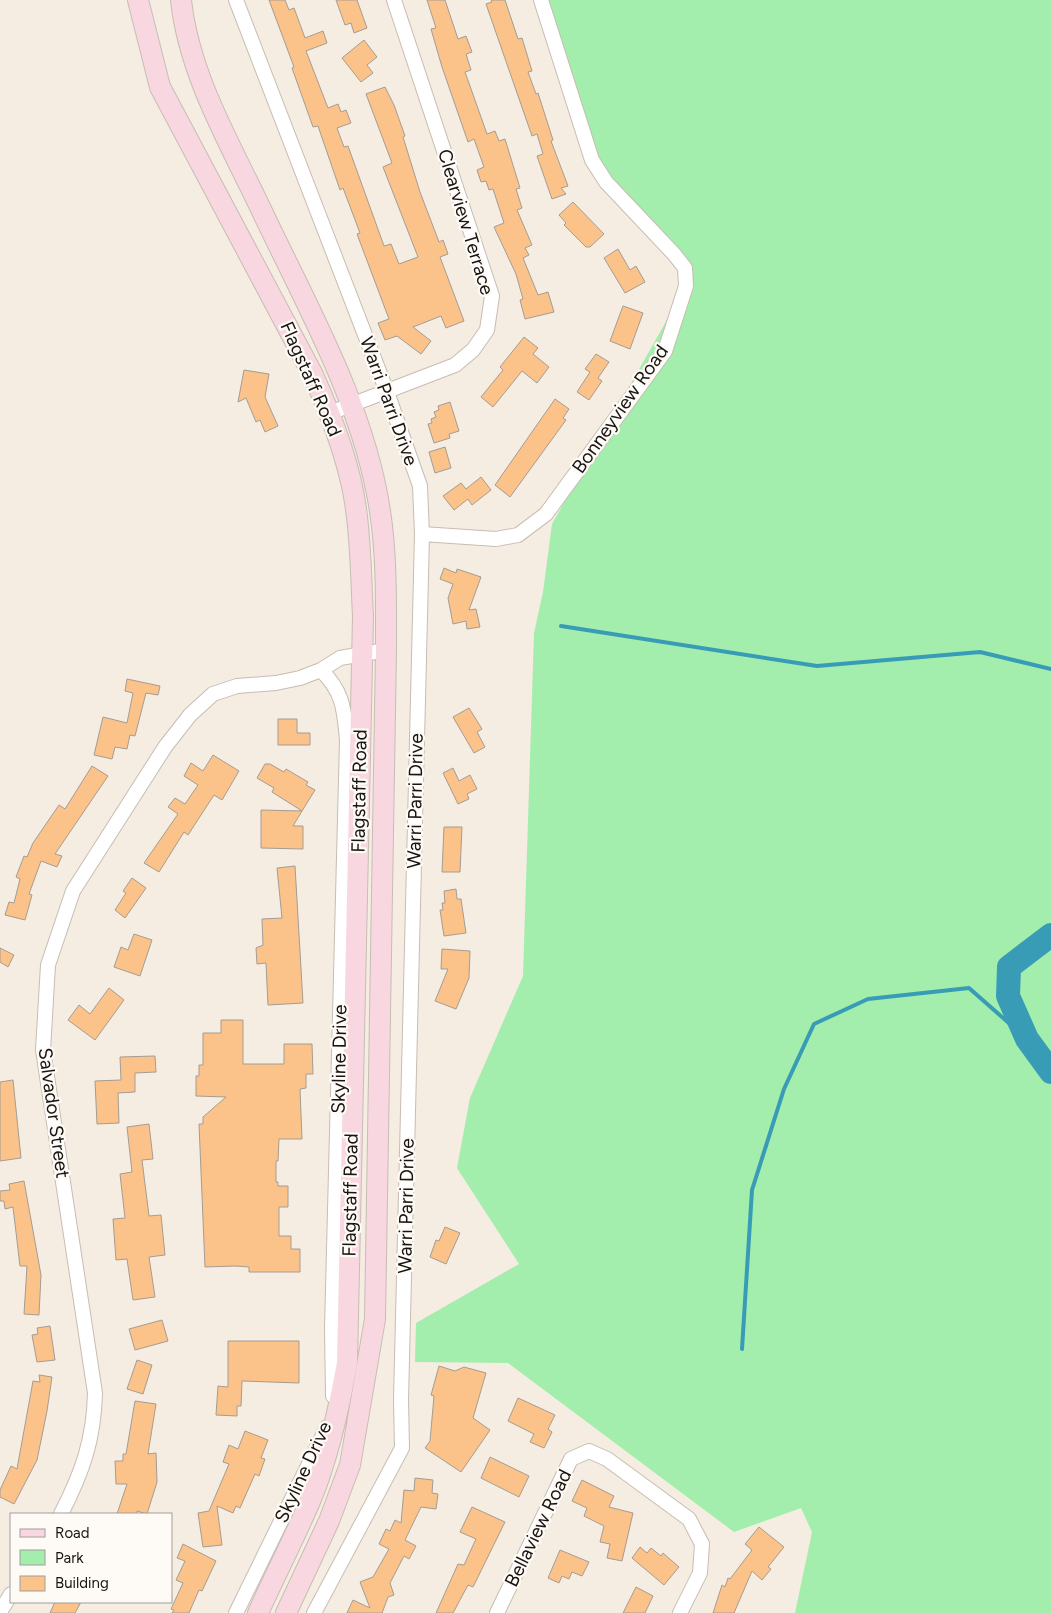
<svg xmlns="http://www.w3.org/2000/svg" width="1051" height="1613" viewBox="0 0 1051 1613" font-family="Figtree,sans-serif">
<style>
.green{fill:#a3eeac}
.lines{fill:none;stroke-linecap:round;stroke-linejoin:round}
.stream{stroke:#399cb7;stroke-width:4}
.river{stroke:#399cb7;stroke-width:24}
.building{fill:#fbc389;stroke:#a59c93}
.street-casing{stroke:#c6bdb3;stroke-width:16}
.secondary-casing{stroke:#c6bdb3;stroke-width:22}
.street{stroke:#fff;stroke-width:14}
.secondary{stroke:#f9d7e0;stroke-width:20}
.labels{text-anchor:middle;dominant-baseline:central;stroke-width:4.5;stroke-linejoin:round;paint-order:stroke}
.street-label{font-size:19px;fill:#181411;stroke:#fefaf6}
</style>
<rect width="100%" height="100%" fill="#f5ece2"/>
<path class="green" d="M 541,0 L 1051,0 L 1051,1613 L 795,1613 L 812,1532 L 801,1508 L 734,1532 L 508,1363 L 415,1362 L 416,1323 L 519,1264 L 457,1168 L 470,1098 L 523,976 L 534,633 L 543,592 L 552,524 L 686,286 L 685,268 L 592,160 Z"/>
<g class="lines">
<path class="stream" d="M 561,626 L 817,666 L 980,652 L 1051,669
M 742,1349 L 752,1190 L 784,1089 L 814,1024 L 868,999 L 969,988 L 1027,1039"/>
<path class="river" d="M 1051,935 L 1009,967 L 1008,996 L 1027,1039 L 1051,1072"/>
</g>
<path class="building" d="M 269,0 L 285,0 L 289,10 L 294,8 L 305,38 L 323,31 L 327,43 L 306,51 L 328,108 L 338,104 L 341,112 L 346,110 L 351,123 L 337,128 L 344,147 L 348,146 L 384,246 L 391,244 L 399,264 L 418,257 L 383,167 L 392,163 L 366,94 L 385,87 L 394,105 L 405,136 L 403,137 L 420,192 L 439,242 L 443,240 L 448,254 L 440,257 L 464,321 L 446,328 L 441,316 L 413,327 L 431,341 L 421,354 L 397,336 L 385,340 L 378,323 L 389,319 L 357,234 L 360,233 L 343,188 L 340,190 L 318,126 L 313,127 L 292,68 L 294,67 Z
M 336,0 L 357,0 L 367,28 L 354,33 L 351,23 L 345,25 Z
M 427,0 L 445,0 L 458,39 L 466,36 L 472,52 L 466,54 L 471,70 L 465,72 L 487,134 L 495,131 L 499,141 L 505,139 L 520,188 L 516,189 L 522,208 L 517,210 L 532,245 L 525,248 L 529,255 L 523,258 L 538,295 L 548,292 L 554,312 L 525,319 L 520,300 L 523,299 L 516,274 L 494,227 L 504,223 L 493,189 L 489,190 L 486,181 L 481,182 L 477,170 L 484,167 L 474,139 L 468,142 L 442,67 L 431,29 L 436,28 Z
M 491,0 L 505,0 L 518,39 L 522,38 L 532,71 L 528,72 L 536,94 L 538,93 L 553,140 L 551,141 L 568,186 L 561,188 L 566,194 L 552,199 L 537,156 L 543,154 L 537,134 L 532,136 L 486,4 L 492,2 Z
M 364,40 L 377,57 L 367,65 L 373,73 L 361,82 L 342,58 Z
M 573,202 L 604,234 L 590,247 L 586,247 L 564,225 L 566,223 L 559,215 Z
M 618,249 L 630,270 L 636,266 L 645,282 L 625,293 L 604,258 Z
M 623,306 L 643,313 L 630,349 L 610,341 Z
M 524,337 L 538,348 L 533,354 L 549,367 L 537,383 L 522,371 L 493,407 L 481,397 L 503,370 L 500,367 Z
M 596,354 L 609,362 L 598,378 L 602,381 L 589,400 L 577,392 L 590,372 L 585,369 Z
M 244,370 L 269,374 L 265,397 L 278,426 L 265,432 L 260,420 L 256,422 L 246,398 L 238,402 Z
M 555,399 L 569,409 L 563,418 L 566,420 L 510,497 L 495,485 Z
M 450,402 L 459,431 L 449,434 L 450,438 L 434,443 L 428,424 L 432,423 L 431,419 L 436,417 L 434,412 L 439,410 L 438,406 Z
M 445,447 L 451,468 L 435,473 L 429,452 Z
M 481,477 L 491,490 L 472,505 L 468,499 L 454,510 L 443,496 L 461,483 L 466,489 Z
M 444,568 L 456,573 L 457,569 L 481,577 L 469,610 L 476,609 L 480,627 L 467,629 L 466,621 L 453,624 L 448,598 L 453,584 L 440,579 Z
M 127,679 L 160,686 L 158,695 L 146,693 L 135,736 L 130,735 L 127,749 L 115,747 L 112,759 L 94,755 L 103,717 L 127,723 L 133,693 L 125,691 Z
M 469,708 L 482,729 L 477,732 L 485,747 L 474,753 L 453,717 Z
M 278,719 L 297,719 L 297,733 L 310,733 L 310,745 L 278,745 Z
M 213,755 L 239,771 L 222,800 L 214,795 L 188,835 L 184,832 L 159,872 L 144,863 L 178,814 L 168,807 L 175,798 L 185,804 L 198,785 L 184,776 L 191,763 L 203,771 Z
M 265,764 L 270,764 L 284,772 L 286,769 L 308,782 L 306,785 L 315,790 L 302,811 L 272,792 L 274,788 L 257,778 Z
M 92,766 L 108,776 L 55,854 L 62,856 L 57,867 L 41,861 L 29,894 L 32,895 L 25,920 L 5,915 L 9,902 L 14,903 L 20,879 L 16,877 L 24,856 L 27,857 L 33,843 L 59,805 L 65,809 Z
M 453,768 L 459,781 L 470,775 L 477,789 L 467,794 L 469,799 L 458,804 L 443,773 Z
M 261,810 L 302,811 L 293,826 L 303,826 L 303,849 L 261,848 Z
M 444,827 L 462,827 L 460,872 L 442,872 Z
M 295,866 L 303,1003 L 268,1005 L 266,963 L 257,964 L 256,948 L 263,945 L 262,919 L 282,918 L 277,868 Z
M 132,878 L 146,888 L 125,918 L 115,910 L 126,893 L 123,891 Z
M 456,889 L 457,899 L 461,899 L 466,933 L 444,936 L 440,910 L 443,910 L 442,903 L 445,903 L 444,891 Z
M 134,934 L 152,940 L 140,976 L 114,967 L 121,947 L 128,950 Z
M 0,948 L 14,955 L 8,967 L 0,962 Z
M 442,949 L 470,951 L 469,978 L 456,1009 L 435,1001 L 448,969 L 441,969 Z
M 109,988 L 124,1000 L 95,1040 L 68,1020 L 79,1005 L 90,1014 Z
M 221,1020 L 243,1020 L 243,1064 L 284,1064 L 284,1044 L 312,1044 L 313,1074 L 306,1074 L 306,1088 L 300,1089 L 302,1139 L 279,1139 L 278,1161 L 276,1161 L 276,1182 L 278,1182 L 278,1186 L 288,1186 L 288,1207 L 279,1207 L 279,1236 L 291,1236 L 291,1249 L 300,1249 L 300,1272 L 249,1272 L 249,1267 L 235,1266 L 205,1267 L 199,1124 L 203,1124 L 203,1117 L 226,1097 L 196,1096 L 196,1076 L 199,1076 L 199,1065 L 203,1065 L 203,1033 L 221,1033 Z
M 155,1056 L 156,1072 L 135,1073 L 135,1092 L 118,1093 L 119,1123 L 97,1124 L 95,1081 L 121,1080 L 120,1057 Z
M 13,1080 L 21,1158 L 0,1161 L 0,1082 Z
M 149,1124 L 153,1159 L 142,1160 L 149,1216 L 161,1215 L 165,1255 L 149,1257 L 155,1297 L 133,1300 L 127,1259 L 116,1260 L 113,1219 L 125,1218 L 120,1174 L 132,1172 L 127,1127 Z
M 24,1181 L 41,1275 L 39,1315 L 24,1314 L 27,1266 L 20,1266 L 13,1207 L 5,1209 L 4,1201 L 0,1201 L 0,1191 L 10,1190 L 9,1184 Z
M 445,1227 L 460,1233 L 446,1264 L 430,1257 L 436,1240 L 439,1241 Z
M 162,1320 L 168,1341 L 135,1350 L 129,1329 Z
M 50,1326 L 55,1360 L 37,1362 L 32,1335 L 38,1334 L 37,1328 Z
M 228,1341 L 299,1341 L 299,1383 L 242,1381 L 241,1406 L 237,1406 L 237,1416 L 216,1415 L 218,1386 L 228,1387 Z
M 137,1360 L 152,1365 L 143,1394 L 127,1389 Z
M 439,1366 L 455,1371 L 464,1367 L 486,1373 L 473,1418 L 490,1430 L 461,1472 L 425,1448 L 430,1441 L 434,1396 L 431,1395 Z
M 39,1375 L 52,1377 L 47,1411 L 37,1460 L 14,1504 L 0,1497 L 0,1490 L 11,1466 L 17,1469 L 33,1381 L 40,1382 Z
M 518,1398 L 555,1415 L 548,1429 L 552,1432 L 544,1448 L 530,1442 L 534,1434 L 508,1421 Z
M 135,1401 L 156,1404 L 148,1454 L 156,1453 L 157,1482 L 147,1514 L 137,1511 L 136,1514 L 117,1514 L 127,1484 L 116,1484 L 115,1461 L 123,1461 L 123,1454 L 126,1454 Z
M 245,1431 L 268,1440 L 261,1458 L 265,1459 L 259,1476 L 255,1474 L 240,1508 L 236,1506 L 233,1513 L 217,1506 L 222,1545 L 203,1547 L 198,1513 L 209,1511 L 229,1464 L 223,1462 L 229,1445 L 238,1449 Z
M 490,1457 L 529,1476 L 519,1497 L 481,1478 Z
M 415,1478 L 433,1480 L 432,1493 L 438,1494 L 436,1509 L 421,1507 L 405,1540 L 416,1546 L 409,1559 L 404,1556 L 390,1583 L 394,1595 L 388,1597 L 382,1613 L 347,1613 L 353,1600 L 370,1608 L 360,1582 L 373,1577 L 389,1549 L 379,1544 L 386,1529 L 390,1531 L 395,1520 L 401,1523 L 404,1490 L 414,1491 Z
M 582,1480 L 614,1496 L 609,1507 L 633,1513 L 622,1561 L 607,1558 L 610,1544 L 600,1542 L 604,1526 L 584,1516 L 587,1508 L 572,1501 Z
M 472,1507 L 505,1522 L 473,1587 L 468,1585 L 453,1613 L 436,1613 L 458,1564 L 464,1565 L 476,1539 L 460,1532 Z
M 759,1527 L 784,1547 L 768,1567 L 771,1569 L 762,1580 L 752,1571 L 734,1613 L 713,1613 L 722,1585 L 725,1587 L 728,1578 L 730,1579 L 752,1550 L 745,1544 Z
M 183,1544 L 216,1561 L 202,1591 L 199,1590 L 189,1613 L 172,1613 L 174,1610 L 171,1609 L 183,1583 L 176,1580 L 185,1561 L 177,1558 Z
M 640,1547 L 647,1553 L 651,1548 L 661,1556 L 663,1553 L 679,1567 L 664,1585 L 632,1558 Z
M 560,1550 L 589,1562 L 582,1576 L 572,1572 L 569,1579 L 562,1576 L 559,1583 L 548,1578 Z
M 636,1587 L 653,1596 L 645,1613 L 623,1613 Z
M 55,1602 L 81,1602 L 75,1613 L 50,1613 Z"/>
<g class="lines">
<g class="street-casing">
<path id="street" d="M 236,0 L 387,392 L 420,486 L 422,534 L 401,1400 L 402,1448 L 314,1613
M 330,413 L 455,365 L 473,350 L 487,330 L 492,296 L 394,0
M 422,534 L 496,539 L 518,535 L 546,514 L 665,351 L 686,286 L 685,268 L 674,254 L 606,182 L 592,160 L 541,0
M 321,670 C 344,693 344,710 347,740 L 332,1328 L 333,1396
M 61,1514 C 82,1473 94,1440 95,1393 L 43,1050 L 48,965 L 73,891 L 165,747 L 190,715 L 213,694 L 237,686 L 276,683 L 300,678 L 321,670 L 340,658 L 386,650
M 0,1612 L 11,1594
M 236,1613 L 327,1427
M 497,1613 L 571,1459 L 589,1451 L 607,1459 L 689,1519 L 702,1544 L 700,1573 L 680,1613"/>
</g>
<g class="secondary-casing">
<path id="secondary" d="M 138,0 L 160,87 L 313,375 C 332,417 350,463 356,509 C 361,544 361,580 363,616 L 347,1363 C 339,1409 329,1455 311,1499 C 295,1537 275,1575 258,1613
M 181,0 C 189,74 228,140 260,207 C 305,303 364,404 380,511 C 387,557 386,604 386,650 L 375,1319 L 350,1465 L 329,1521 L 286,1613"/>
</g>
<use href="#street" class="street"/>
<use href="#secondary" class="secondary"/>
</g>
<g class="labels">
<g class="street-label">
<text transform="translate(466 222) rotate(73)">Clearview Terrace</text>
<text transform="translate(311 379) rotate(66)">Flagstaff Road</text>
<text transform="translate(389 401) rotate(70)">Warri Parri Drive</text>
<text transform="translate(620 409) rotate(-55)">Bonneyview Road</text>
<text transform="translate(359 791) rotate(-89)">Flagstaff Road</text>
<text transform="translate(415 801) rotate(-89)">Warri Parri Drive</text>
<text transform="translate(339 1059) rotate(-89)">Skyline Drive</text>
<text transform="translate(54 1113) rotate(82)">Salvador Street</text>
<text transform="translate(350 1195) rotate(-89)">Flagstaff Road</text>
<text transform="translate(406 1206) rotate(-89)">Warri Parri Drive</text>
<text transform="translate(303 1472) rotate(-65)">Skyline Drive</text>
<text transform="translate(538 1528) rotate(-64)">Bellaview Road</text>
</g>
</g>
<rect x="10" y="1513" width="162" height="90" fill="#fefaf6" stroke="#a29e9a"/>
<rect x="20" y="1529" width="25" height="8" fill="#f9d7e0" stroke="#a29e9a"/>
<text x="55" y="1538" font-size="15" fill="#181411">Road</text>
<rect x="20" y="1550" width="25" height="15" fill="#a3eeac" stroke="#a29e9a"/>
<text x="55" y="1563" font-size="15" fill="#181411">Park</text>
<rect x="20" y="1576" width="25" height="15" fill="#fbc389" stroke="#a29e9a"/>
<text x="55" y="1588" font-size="15" fill="#181411">Building</text>
</svg>
